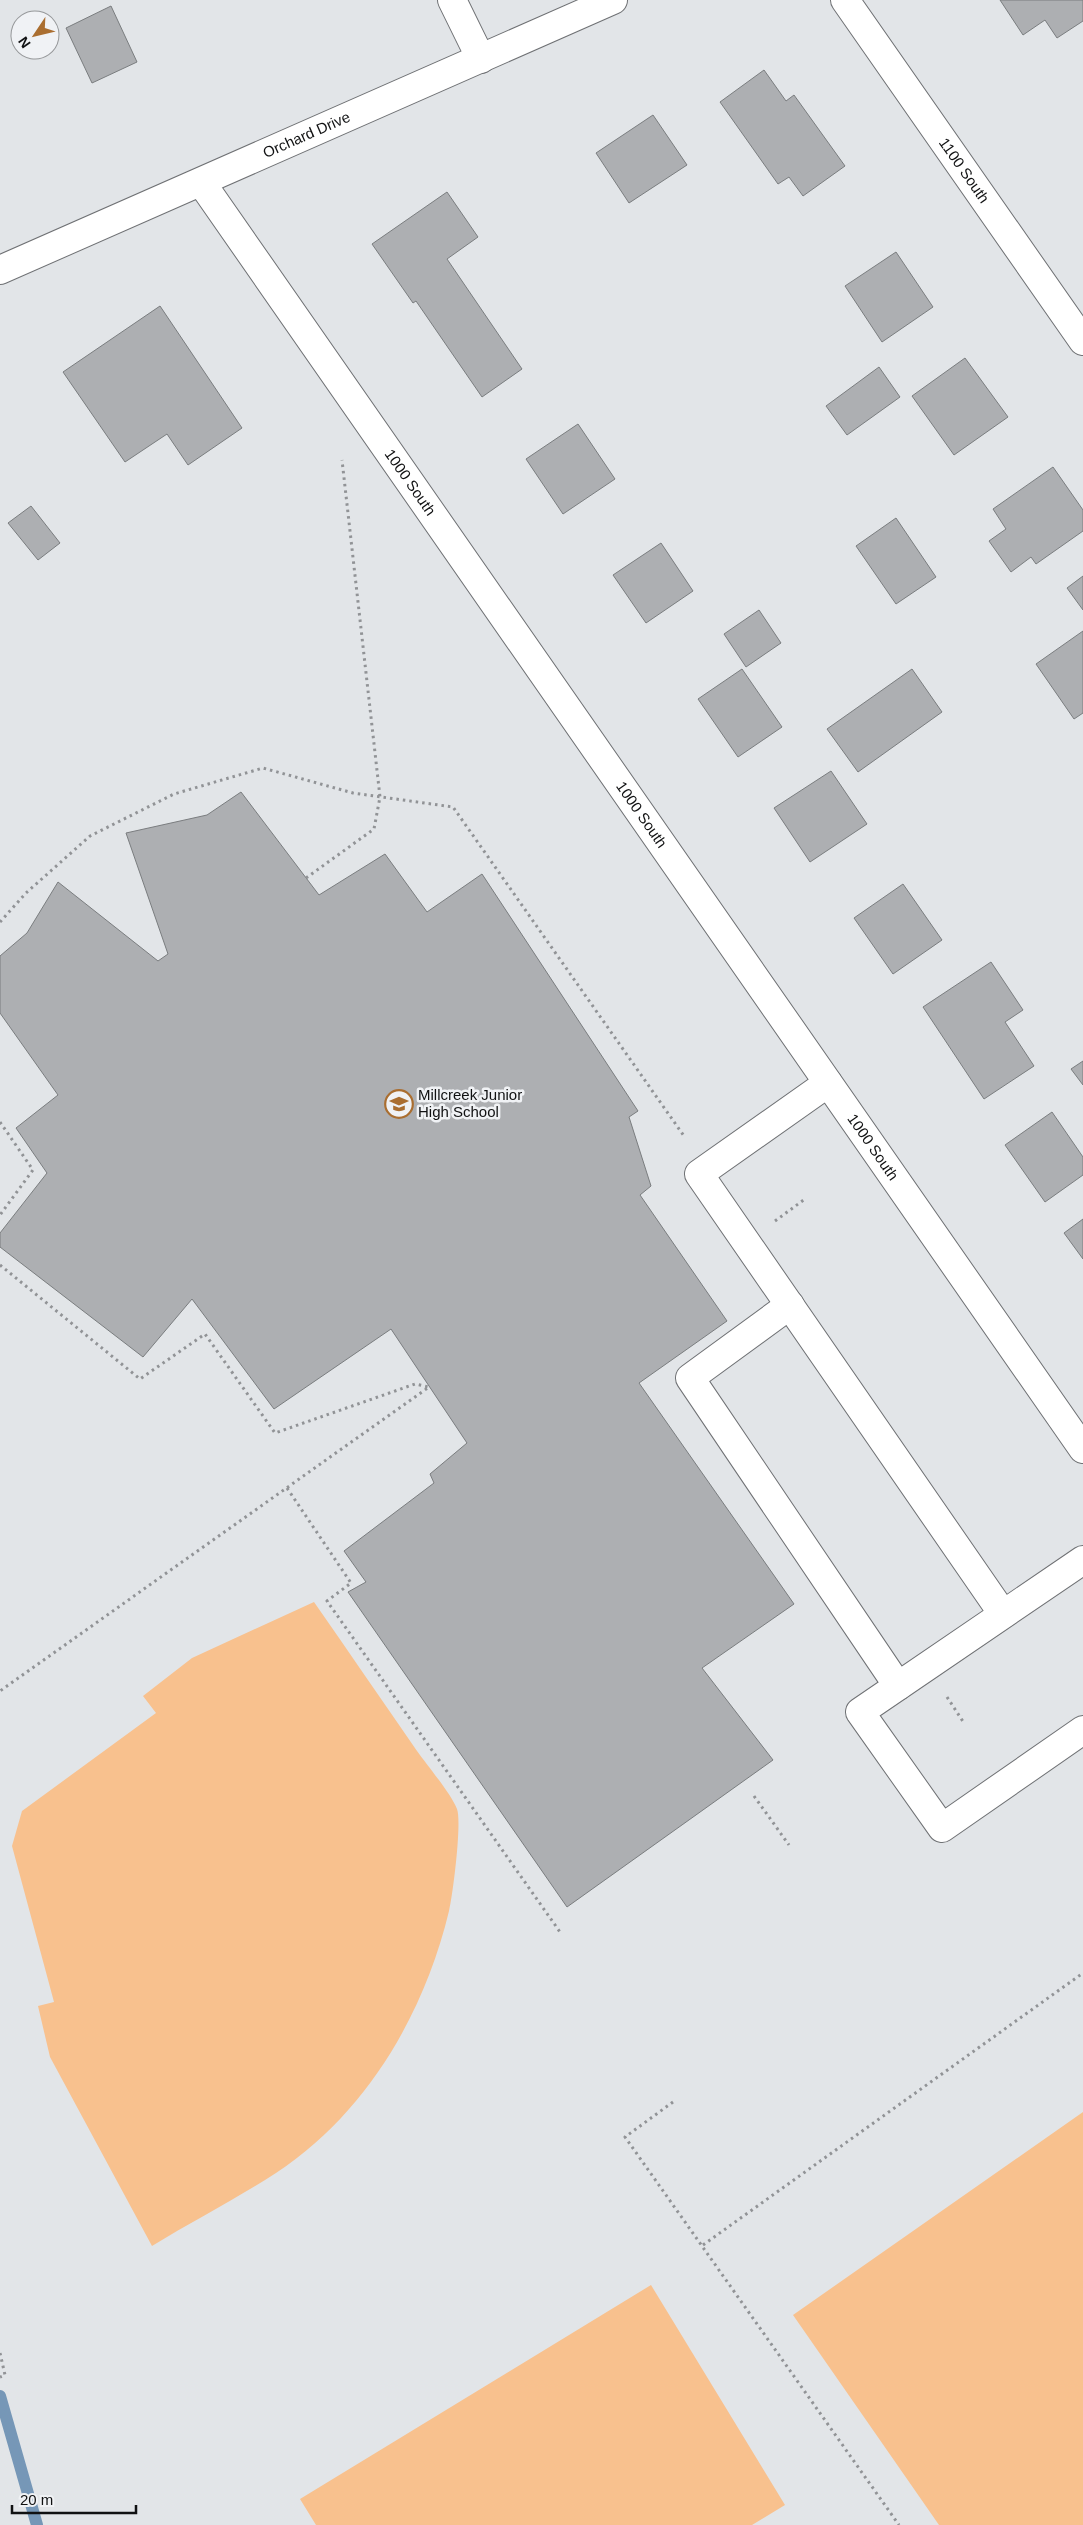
<svg xmlns="http://www.w3.org/2000/svg" width="1083" height="2525" font-family="Arial,sans-serif">
  <rect width="100%" height="100%" fill="#e2e5e8"/>
  <path fill="#f8c18e" d="M314,1602C349,1652 383,1702 417,1751C427,1765 452,1795 457,1809C462,1822 453,1894 449,1911C424,2014 367,2113 276,2173C236,2199 193,2221 152,2246L50,2057L38,2006L54,2002L12,1846L22,1811L156,1713L143,1696L192,1658Z
    M1083,2112V2525H939L793,2315Z
    M651,2285L785,2505L752,2525H316L300,2499Z"/>
  <g fill="none" stroke-linecap="round" stroke-linejoin="round">
    <path stroke="#7697b7" stroke-width="12" d="M0,2396L37,2525"/>
  </g>
  <path fill="#adafb2" stroke="#7a7d7f" d="M1000,0H1083V21L1057,38L1045,20L1023,35Z
    M111,6L137,62L92,83L66,28Z
    M764,70L786,101L794,95L845,166L803,196L789,177L778,184L720,102Z
    M653,115L687,165L629,203L596,153Z
    M447,192L478,237L447,259L522,369L482,397L416,301L413,303L372,244Z
    M896,252L933,307L882,342L845,286Z
    M160,306L242,428L188,465L167,434L125,462L63,372Z
    M965,358L1008,417L954,455L912,396Z
    M879,367L900,397L847,435L826,406Z
    M578,424L615,479L563,514L526,459Z
    M1053,467L1083,510V531L1036,564L1031,557L1011,572L989,541L1006,529L993,509Z
    M31,506L60,543L38,560L8,523Z
    M896,518L936,577L896,604L856,546Z
    M661,543L693,591L646,623L613,575Z
    M1083,576V610L1067,588Z
    M759,610L781,643L746,667L724,634Z
    M1083,631V713L1074,719L1036,664Z
    M742,669L782,727L738,757L698,699Z
    M912,669L942,712L858,772L827,729Z
    M831,771L867,824L810,862L774,808Z
    M241,792L319,895L385,854L427,912L482,874L638,1111L629,1117L651,1186L640,1195L727,1321L639,1383L794,1604L702,1668L773,1760L567,1907L348,1592L366,1582L344,1551L434,1483L430,1474L467,1443L391,1329L274,1409L192,1299L143,1357L0,1247V1233L47,1173L16,1128L58,1095L0,1013V956L27,933L58,882L158,961L168,954L126,833L207,815Z
    M903,884L942,940L893,974L854,918Z
    M991,962L1023,1010L1005,1022L1034,1066L984,1099L923,1007Z
    M1083,1061V1085L1071,1069Z
    M1052,1112L1083,1157V1175L1045,1202L1005,1145Z
    M1083,1219V1259L1064,1233Z"/>
  <g fill="none" stroke-linecap="round" stroke-linejoin="round">
    <defs>
      <g id="minor">
        <path d="M452,0L481,59"/>
        <path id="s1" d="M845,0L1083,341"/>
        <path id="s2" d="M201,182L1083,1449"/>
        <path d="M828,1083L699,1174L1003,1614"/>
        <path d="M790,1305L690,1378L898,1686"/>
        <path d="M1083,1560L860,1712L942,1828L1083,1730"/>
      </g>
      <g id="major">
        <path id="s3" d="M0,270L613,0"/>
      </g>
    </defs>
    <use href="#minor" stroke="#6f7174" stroke-width="30"/>
    <use href="#major" stroke="#6f7174" stroke-width="30"/>
    <path stroke="#919396" stroke-width="3" stroke-dasharray="2.5 4" stroke-linecap="butt" d="M306,878L374,829L380,797L342,460
      M0,922L26,893L90,836L174,794L263,768L353,793L453,807L684,1136
      M0,1122L33,1170L0,1215
      M775,1221L805,1199
      M0,1265L140,1379L205,1334L275,1433L415,1384L429,1387L0,1691
      M287,1488L351,1583L327,1601L560,1932
      M947,1697L964,1723
      M754,1796L789,1845
      M673,2102L625,2137L899,2525
      M703,2245L1083,1973
      M0,2353L5,2375L0,2377"/>
    <use href="#minor" stroke="#fff" stroke-width="28"/>
    <use href="#major" stroke="#fff" stroke-width="28"/>
  </g>
  <defs>
    <symbol id="school-ring" viewBox="-11 -11 22 22"><circle r="9.5" fill="#f0f2f5" stroke="#aa6e30" stroke-width="1.5"/><path d="M0-5L7-2L0 1L-7-2ZM-4 1L0 2.5L4 1V4Q0 6-4 4Z" fill="#aa6e30"/></symbol>
  </defs>
  <g fill-rule="evenodd">
    <use href="#school-ring" x="383" y="1088" width="32" height="32"/>
  </g>
  <g text-anchor="middle" stroke-width="5" stroke-linejoin="round" paint-order="stroke">
    <g font-size="15" fill="#101112" stroke="#f0f2f5">
      <text dy="5" stroke="none"><textPath href="#s3" startOffset="335">Orchard Drive</textPath></text>
      <text dy="5" stroke="none"><textPath href="#s1" startOffset="208">1100 South</textPath></text>
      <text dy="5" stroke="none"><textPath href="#s2" startOffset="366">1000 South</textPath></text>
      <text dy="5" stroke="none"><textPath href="#s2" startOffset="771">1000 South</textPath></text>
      <text dy="5" stroke="none"><textPath href="#s2" startOffset="1176">1000 South</textPath></text>
    </g>
    <g font-size="15" fill="#101112" stroke="#f0f2f5" text-anchor="start">
      <text x="418" y="1100">Millcreek Junior<tspan x="418" dy="17">High School</tspan></text>
    </g>
  </g>
  <g transform="translate(35 35) rotate(235)"><circle r="24" fill="#f0f2f5" stroke="#96989a"/>
  <path d="M0-4L9 19L0 12L-9 19Z" fill="#aa6e30"/>
  <text y="-8" font-size="14" font-weight="bold" text-anchor="middle" fill="#101112">N</text>
  </g>
  <path d="M12 2505v8h124v-8" fill="none" stroke="#101112" stroke-width="2.5"/>
  <text x="20" y="2505" font-size="15" fill="#101112" stroke="#f0f2f5" stroke-width="4" paint-order="stroke">20 m</text>
</svg>
